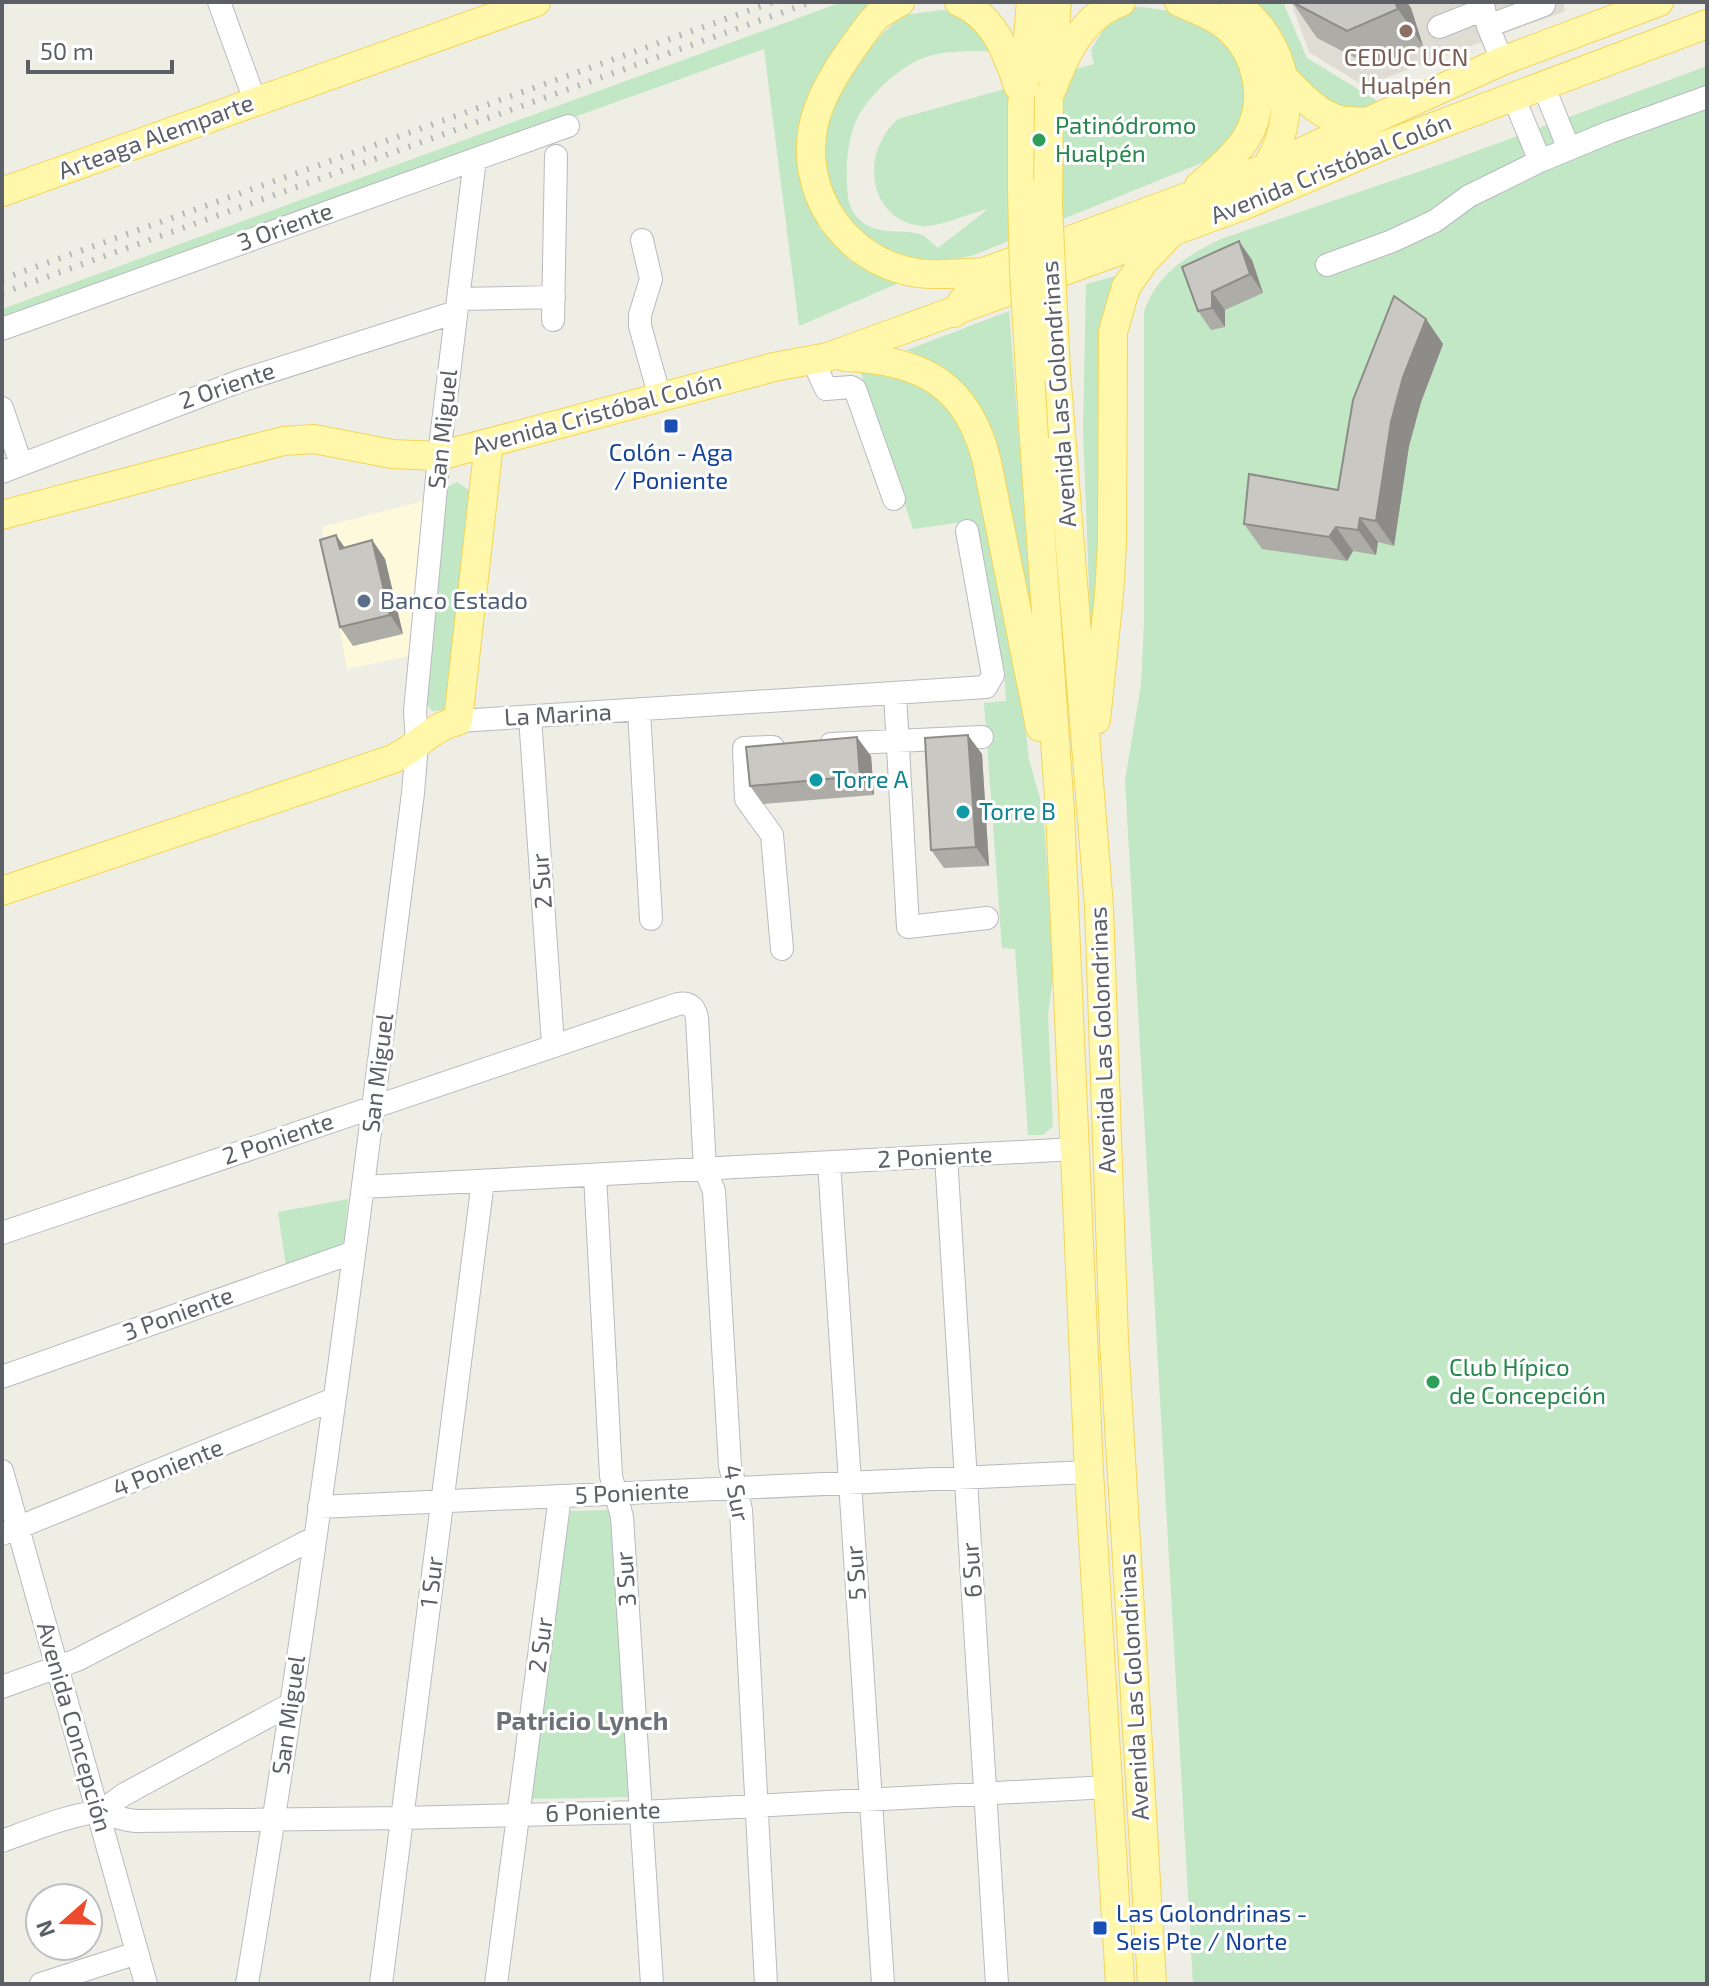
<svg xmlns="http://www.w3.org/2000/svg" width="1709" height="1986" font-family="'Exo 2',sans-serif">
  <rect width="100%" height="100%" fill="#efeee5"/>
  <path fill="#fef9db" d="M423,501L429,514L413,655L347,669L322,527Z"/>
  <path fill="#dfddd3" d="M1291,2H1563L1565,11L1364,86L1309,52Z"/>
  <path fill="#c1e7c4" d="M842,2H883L807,112L808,197L820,229L849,260L872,273L901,282L799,326L764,49L2,322V309Z
    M1243,2H1283L1307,58L1389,108H1340L1310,91L1297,73L1277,31Z
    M1131,7C1179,7 1236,29 1244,81C1247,98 1246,112 1238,129C1233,140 1218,150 1209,160L974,255L942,262L894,258L839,217L821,164L827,113L869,46L903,15L943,10L968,16L994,51C970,52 943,49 921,59C897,69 867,97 856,121C848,140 846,162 847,181C847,194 848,206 856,216C874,237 896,228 919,234C926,236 932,243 938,248L988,209C969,213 938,228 921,226C867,219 860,152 898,119L1094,64L1091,50L1113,14Z
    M1707,66V1984H1193L1125,780L1141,685L1144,621V312C1157,274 1186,256 1221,239L1444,163Z
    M1120,275L1105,306L1101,355L1100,557L1091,638L1083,429L1086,284Z
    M1009,311L1035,642L978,404C956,370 942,366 907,350Z
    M861,373L896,374L944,397L969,442L1023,708L1029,760L1043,809L1054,970L1048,1014L1053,1126L1043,1135H1028L1015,949L1002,948L984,703L1006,701L1004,667L998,653L971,521L913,529Z
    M457,482L472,492L445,710L432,711L427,704L425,694L447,487Z
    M348,1199L344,1244L333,1253L286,1267L278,1212Z
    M610,1510L632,1797L529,1799L570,1511Z"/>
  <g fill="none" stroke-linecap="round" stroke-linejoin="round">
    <defs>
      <path id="minor" d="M219,2L255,101
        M1482,2L1488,26L1502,61
        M1488,26L1544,5L1543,2
        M1439,27L1484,9
        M1543,85L1569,149
        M1513,96L1540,161
        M642,240L651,279L640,315V326L660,398
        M1327,265L1392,241L1435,221L1469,196L1540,161L1610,132L1707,97
        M458,299L554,297
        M553,320L556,156
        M2,329L568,126
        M813,361L826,389L851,387L855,389L894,499
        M2,408L21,464
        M2,472L240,381L456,312
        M895,694L908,927L987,918
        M639,711L651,919
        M530,717L553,1045
        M458,721L986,687L993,675L967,531
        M831,744L982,737
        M773,747L744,748L746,799L772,835L782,949
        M946,1156L997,1984
        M829,1163L883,1984
        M595,1175L611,1476L622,1517L652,1984
        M363,1187L1075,1149
        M2,1233L678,1004C689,1002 695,1007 697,1018L705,1169L714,1191L730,1466L741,1510L766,1984
        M2,1377L354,1252
        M2,1471L146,1984
        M319,1507L1089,1472
        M2,1534L334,1399
        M2,1687L77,1660L314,1538
        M99,1813L123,1795L291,1704
        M2,1841C22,1834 80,1810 99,1813C112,1815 122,1820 136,1821L402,1818L642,1812L1108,1787
        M41,1984L137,1953
        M247,1984C313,1589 363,1191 413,793L417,745L415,711L439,456L475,159
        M381,1984L483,1181
        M496,1984L560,1496"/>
      <path id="major" d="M900,2L878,15L870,24C849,52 824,86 815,119C796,190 845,262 917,273C939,276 962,273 984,272
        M959,2C994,17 1007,52 1018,86
        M1179,2C1192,8 1207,13 1219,21C1256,45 1270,98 1247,137C1235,156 1216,172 1199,186
        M1233,2C1289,40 1303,119 1262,173
        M1051,76L1057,2
        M1284,78C1299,93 1318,115 1340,120C1348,122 1357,121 1365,122
        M1049,97C1063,59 1080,17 1121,2
        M1022,189V106L1031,2
        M2,192L536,2
        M954,313L984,272L1266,168L1502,61L1659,2
        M845,357C922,360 968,384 987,462L1040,727
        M1056,372L1099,907L1114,1340L1152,1984
        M1034,439L1060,812L1089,1472L1120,1984
        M2,515L283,441L314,439L392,454L439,456L774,367L828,357L1245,205L1380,147L1707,24
        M1096,720L1109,595L1112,543L1113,332L1126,287L1145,260L1168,236
        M2,891L393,759C417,748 432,726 458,721L489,443"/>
    </defs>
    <use href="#minor" stroke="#b7babf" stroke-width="24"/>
    <use href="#major" stroke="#f4d559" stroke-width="30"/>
    <use href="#minor" stroke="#fff" stroke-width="22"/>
    <use href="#major" stroke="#fff8aa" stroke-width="28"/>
    <path stroke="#b5b6b7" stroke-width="6" stroke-dasharray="2 10" stroke-linecap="butt" d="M2,279L773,2
      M2,293L811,2"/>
    <defs>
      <path id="major-bridge" d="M1049,97L1048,205L1056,372
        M1022,189L1024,272L1034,439"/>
    </defs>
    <use href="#major-bridge" stroke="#f4d559" stroke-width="30" stroke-linecap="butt"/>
    <use href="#major-bridge" stroke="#fff8aa" stroke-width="28"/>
  </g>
  <path fill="#aeaca7" d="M1292,2L1411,8L1423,46L1373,67L1317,38Z
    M1252,260L1263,293L1225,310V327L1211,330L1198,311L1182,267Z
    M1426,319L1443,344L1421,402L1409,446L1394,546L1378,542L1376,555L1353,551L1347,561L1262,549L1244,524L1338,490Z
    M336,535L344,547L372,540L385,559L403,634L353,646L340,627Z
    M982,754L989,866L944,868L931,850Z
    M871,756L874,795L763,804L750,786Z"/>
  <path fill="#8d8c88" d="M1395,2H1407L1411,8L1423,46L1398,9Z
    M1239,241L1252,260L1263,293L1250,274Z
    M1212,292L1225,310V327L1212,308Z
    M1426,319L1443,344L1421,402L1409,446L1394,546L1376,521L1391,422L1403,377Z
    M1360,518L1378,542L1376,555L1358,530Z
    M1336,527L1353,551L1347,561L1329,537Z
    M336,535L349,554L340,549Z
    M372,540L385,559L403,634L390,615Z
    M968,735L982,754L989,866L976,847Z
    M857,737L871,756L874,795L860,776Z"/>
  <path fill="#cac8c2" stroke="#8d8c88" stroke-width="2" d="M1292,2H1395L1398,9L1347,31Z
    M1239,241L1250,274L1212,292V308L1198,311L1182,267Z
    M1394,296L1426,319L1403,377L1391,422L1376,521L1360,518L1358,530L1336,527L1329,537L1244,524L1249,474L1338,490L1353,400Z
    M336,535L340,549L372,540L390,615L340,627L320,540Z
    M968,735L976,847L931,850L925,738Z
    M857,737L860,776L750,786L746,747Z"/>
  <circle fill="#8d6e63" stroke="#fff" stroke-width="3" cx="1406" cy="31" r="8"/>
  <g fill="#2e9e5b" stroke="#fff" stroke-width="3">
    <circle cx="1039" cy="140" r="8"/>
    <circle cx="1433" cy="1382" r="8"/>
  </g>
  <g fill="#1a4fb4" stroke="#fff" stroke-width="3">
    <rect x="663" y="418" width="16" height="16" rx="4"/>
    <rect x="1092" y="1920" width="16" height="16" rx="4"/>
  </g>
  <circle fill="#5c6f8a" stroke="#fff" stroke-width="3" cx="364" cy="601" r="8"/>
  <g fill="#0f9aa8" stroke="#fff" stroke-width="3">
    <circle cx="816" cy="780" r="8"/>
    <circle cx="963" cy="812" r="8"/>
  </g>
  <g text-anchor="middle" stroke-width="6" stroke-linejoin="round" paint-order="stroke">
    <g font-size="24" fill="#785e54" stroke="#fff">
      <text x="1406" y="66">CEDUC UCN<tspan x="1406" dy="28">Hualpén</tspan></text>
    </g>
    <g font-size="24" fill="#27864d" stroke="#fff" text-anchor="start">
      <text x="1055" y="134">Patinódromo<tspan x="1055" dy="28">Hualpén</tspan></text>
      <text x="1449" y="1376">Club Hípico<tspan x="1449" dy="28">de Concepción</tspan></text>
    </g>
    <g font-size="24" fill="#5c6066" stroke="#fff">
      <text transform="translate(156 137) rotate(-20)" y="8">Arteaga Alemparte</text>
      <text transform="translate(1331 169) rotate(-22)" y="8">Avenida Cristóbal Colón</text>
      <text transform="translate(285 227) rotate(-20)" y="8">3 Oriente</text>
      <text transform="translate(227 386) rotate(-19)" y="8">2 Oriente</text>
      <text transform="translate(1059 394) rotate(-94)" y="8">Avenida Las Golondrinas</text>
      <text transform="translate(597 414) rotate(-15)" y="8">Avenida Cristóbal Colón</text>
      <text transform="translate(443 429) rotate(-84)" y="8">San Miguel</text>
      <text transform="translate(558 715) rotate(-3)" y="8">La Marina</text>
      <text transform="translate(542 881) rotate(-94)" y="8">2 Sur</text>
      <text transform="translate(1103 1040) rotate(-92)" y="8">Avenida Las Golondrinas</text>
      <text transform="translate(378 1073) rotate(-83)" y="8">San Miguel</text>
      <text transform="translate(278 1139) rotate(-19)" y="8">2 Poniente</text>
      <text transform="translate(935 1157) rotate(-3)" y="8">2 Poniente</text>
      <text transform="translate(178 1314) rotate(-20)" y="8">3 Poniente</text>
      <text transform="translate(168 1468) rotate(-22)" y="8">4 Poniente</text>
      <text transform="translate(632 1493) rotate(-3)" y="8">5 Poniente</text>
      <text transform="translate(736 1493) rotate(80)" y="8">4 Sur</text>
      <text transform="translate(972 1570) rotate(-94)" y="8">6 Sur</text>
      <text transform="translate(856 1573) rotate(-94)" y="8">5 Sur</text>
      <text transform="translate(626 1579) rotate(-94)" y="8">3 Sur</text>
      <text transform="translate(432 1582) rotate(-83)" y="8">1 Sur</text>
      <text transform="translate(541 1645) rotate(-82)" y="8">2 Sur</text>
      <text transform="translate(1134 1687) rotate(-93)" y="8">Avenida Las Golondrinas</text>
      <text transform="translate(289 1715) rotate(-82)" y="8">San Miguel</text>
      <text transform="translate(74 1727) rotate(74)" y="8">Avenida Concepción</text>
      <text transform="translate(603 1812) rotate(-2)" y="8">6 Poniente</text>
    </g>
    <g font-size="24" fill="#164399" stroke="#fff">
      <text x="671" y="461">Colón - Aga<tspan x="671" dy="28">/ Poniente</tspan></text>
      <text x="1116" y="1922" text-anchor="start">Las Golondrinas -<tspan x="1116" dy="28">Seis Pte / Norte</tspan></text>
    </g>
    <g font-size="24" fill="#4e5e75" stroke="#fff" text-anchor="start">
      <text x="380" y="609">Banco Estado</text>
    </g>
    <g font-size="24" fill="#0d838f" stroke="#fff" text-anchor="start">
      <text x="832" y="788">Torre A</text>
      <text x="979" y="820">Torre B</text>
    </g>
    <g font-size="26" font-weight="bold" fill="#6d7278" stroke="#fff">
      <text x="582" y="1730">Patricio Lynch</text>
    </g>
  </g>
  <rect width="1709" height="1986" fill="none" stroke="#5c6066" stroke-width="8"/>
  <g transform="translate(64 1922) rotate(250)"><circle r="38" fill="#ffffff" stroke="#bebfc2" stroke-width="2"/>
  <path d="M0-6L14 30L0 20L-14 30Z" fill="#ed4b2d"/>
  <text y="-12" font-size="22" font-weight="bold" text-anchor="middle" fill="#5c6066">N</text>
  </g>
  <path d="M28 60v12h144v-12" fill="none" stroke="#5c6066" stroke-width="4"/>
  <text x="40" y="60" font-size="24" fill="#5c6066" stroke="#ffffff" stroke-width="6" paint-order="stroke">50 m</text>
</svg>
